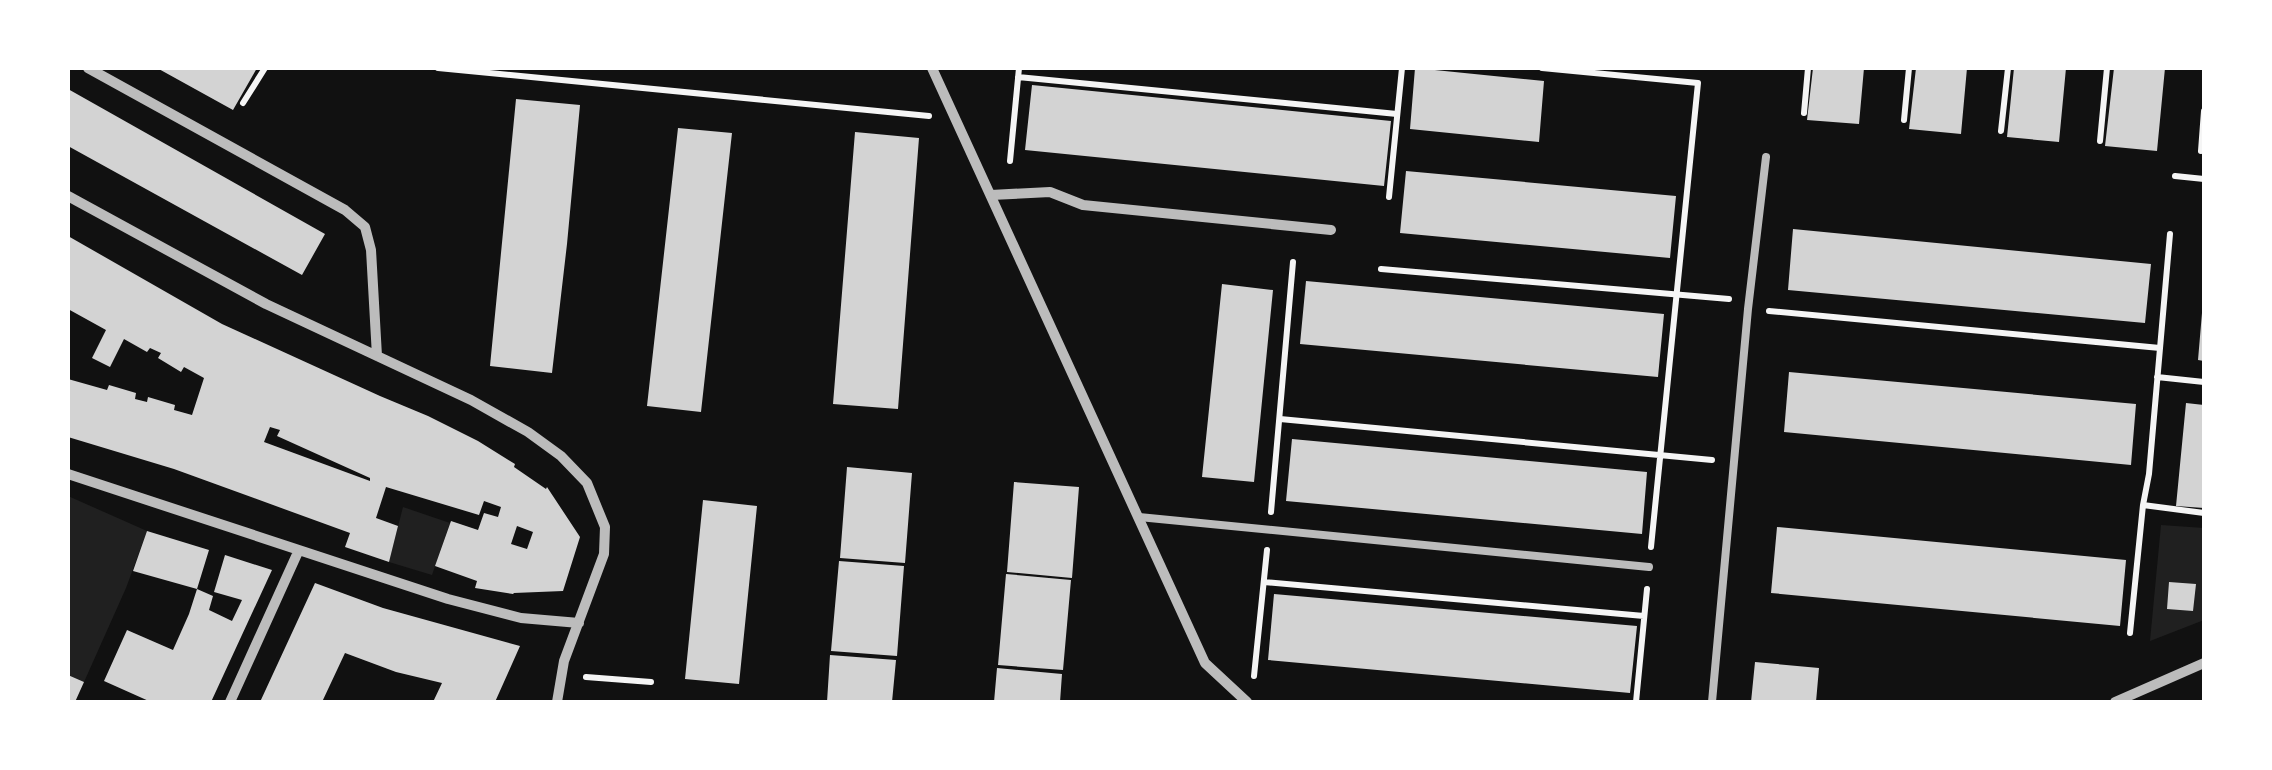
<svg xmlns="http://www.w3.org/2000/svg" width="2272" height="770" font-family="'Alegreya Sans',sans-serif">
  <rect width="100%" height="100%" fill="#111"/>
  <path fill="#202020" d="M68,496L147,531L126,588L84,682L68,675Z
    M403,507L450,523L432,575L389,562Z
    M2161,525L2204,528V620L2150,641Z"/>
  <path fill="#d3d3d3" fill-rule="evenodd" d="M157,68H257L233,110Z
    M1415,68L1544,81L1539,142L1410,129Z
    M1813,68H1864L1859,124L1807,120Z
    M1916,68H1967L1961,134L1909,129Z
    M2014,68H2066L2059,142L2007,137Z
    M2114,68H2165L2157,151L2105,146Z
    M1032,85L1391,121L1384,186L1025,150Z
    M68,89L325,234L302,275L68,146Z
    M516,99L580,105L567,244L552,373L490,366Z
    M678,128L732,133L701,412L647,406Z
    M855,132L919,138L898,409L833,404Z
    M1406,171L1676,196L1670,258L1400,233Z
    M1793,229L2151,264L2145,323L1788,290Z
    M68,236L222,324L380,396L428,416L478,441L515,464L514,467L546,489L547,487L580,537L563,591L514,593L513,594L475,588L477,581L435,566L451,521L478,530L484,513L498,517L501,507L484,501L479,515L386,487L376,518L398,526L389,562L345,547L350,533L174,469L68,437V379L107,390L109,385L136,393L135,399L147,402L148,397L175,405L174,410L192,415L204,378L184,367L181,372L158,358L161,353L150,348L147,352L124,339L110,367L92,358L106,330L68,309ZM270,427L280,430L277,436L370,478V481L264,442ZM517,526L533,532L527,549L511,544Z
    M1306,281L1664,314L1658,377L1300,344Z
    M1222,284L1273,290L1254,482L1202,477Z
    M2202,313H2204V361L2198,360Z
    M1789,372L2136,404L2131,465L1784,432Z
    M2186,403L2204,405V508L2176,506Z
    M1292,439L1647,472L1642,534L1286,501Z
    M847,467L912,473L905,563L840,558Z
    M1014,482L1079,487L1072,578L1007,572Z
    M703,500L757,506L739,684L685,679Z
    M1777,527L2126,560L2120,626L1771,593Z
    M147,531L209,550L197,589L133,571Z
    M225,555L272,570L211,702H151L104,681L127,630L173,650L189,614L197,589L213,596L209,610L232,621L242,600L214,592Z
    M839,561L904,566L897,656L831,651Z
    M1006,574L1071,580L1063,670L998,665Z
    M2169,582L2196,584L2193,611L2167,609Z
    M315,583L383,608L520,646L495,702H433L442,683L396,672L345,653L322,702H260Z
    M1274,594L1637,626L1630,693L1268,660Z
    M830,655L896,660L892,702H827Z
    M1755,662L1819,668L1816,702H1751Z
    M997,668L1062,674L1060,702H994Z
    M68,675L84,682L75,702H68Z"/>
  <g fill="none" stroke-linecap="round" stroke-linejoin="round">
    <path stroke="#f5f5f5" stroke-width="6" d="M438,68L929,116
      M1542,68L1698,83L1651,547
      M1018,77L1397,114
      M243,103L265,68
      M1804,113L1808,68
      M1904,120L1909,68
      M2001,131L2008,68
      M2100,141L2107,68
      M2201,151L2204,111
      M1010,161L1019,68
      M2175,176L2204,179
      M1389,197L1402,68
      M1381,269L1729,299
      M1769,311L2160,348
      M2157,377L2204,382
      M1280,419L1712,460
      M2143,505L2204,513
      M1271,512L1293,262
      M1264,582L1644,616
      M2130,633L2143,505L2149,474L2170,234
      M1254,676L1267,550
      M586,677L651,682
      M1636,702L1647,589"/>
    <path stroke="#bcbcbc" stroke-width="8" d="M1139,517L1649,567
      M1712,702L1748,309L1766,157"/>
    <path stroke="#bcbcbc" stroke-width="10" d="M88,68L345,210L365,227L371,250L377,356
      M932,68L1205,663L1247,702
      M991,195L1050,192L1083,205L1331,230
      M68,196L266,304L471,400L528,432L561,456L587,483L605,527L604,554L564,661L557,702
      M68,474L448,599L521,618L579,623
      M230,702L298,552
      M2115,702L2204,663"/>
  </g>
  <rect width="2272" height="770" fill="none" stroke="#ffffff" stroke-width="140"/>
</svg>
